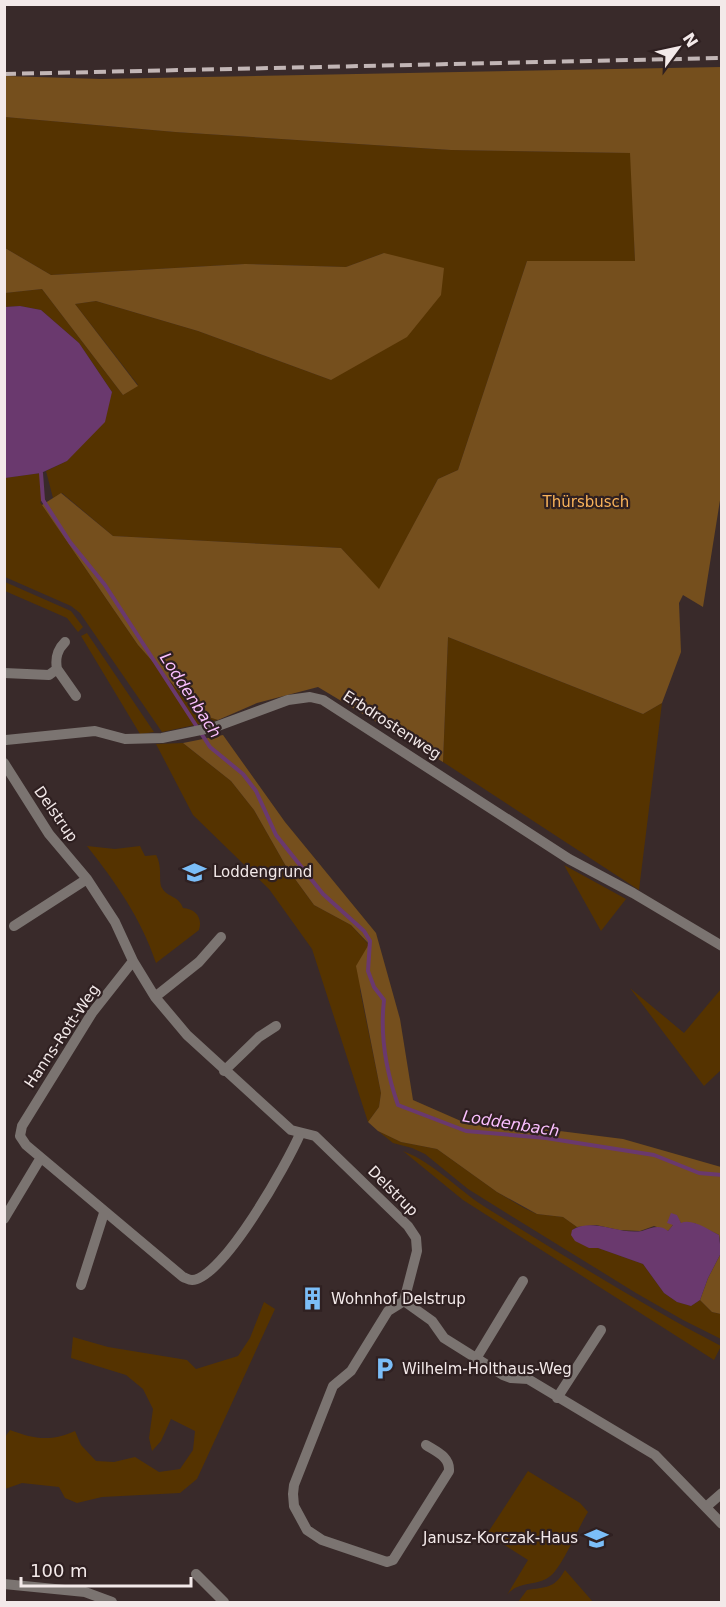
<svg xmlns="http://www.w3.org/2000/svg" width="726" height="1607" font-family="'DejaVu Sans',sans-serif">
  <rect width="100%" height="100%" fill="#392a2a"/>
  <path fill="#530" d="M5,117L175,132L451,150L631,153L635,261H527L458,470L438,479L379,590L341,548L113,536L62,493L53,498L46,471L67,461L112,392L79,343L41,310L20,306L5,307V293L42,289L123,395L138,385L75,304L96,301L198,331L331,380L384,253L346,267L245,264L51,275L5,248Z
    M41,473L43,500L40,502L138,645L199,714L218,720L162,732L80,613L71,606L5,577L4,478Z
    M5,582L71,611L83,627L78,632L67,618L5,591Z
    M87,633L154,732L140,734L81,636Z
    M448,637L643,714L662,703L639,890L443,762Z
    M183,743L231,781L254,810L287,868L314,905L351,925L369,945L360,990L381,1093L379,1107L368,1122L312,949L269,889L193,815L156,744Z
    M87,846L115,849L140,846L145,856L156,855C163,867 158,882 162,888C168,898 178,895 183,908C195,909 203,917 199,930L156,963C141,918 116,883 87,846Z
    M564,865L626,899L601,931Z
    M630,988L684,1033L721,989V1070L704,1086Z
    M378,1131L401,1142L437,1149L497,1192L524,1208L537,1214L563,1217L577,1227L572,1230L589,1248H598L643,1264L664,1293L677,1302L691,1306L700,1300L712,1312L721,1314V1339L683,1320L636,1293L492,1204L468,1189L425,1154L412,1148L393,1143Z
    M403,1151C434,1163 457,1189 485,1207C563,1255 640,1304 721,1346L714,1360L463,1200Z
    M264,1302L275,1309L197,1479L180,1493L102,1497L77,1503L65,1498L59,1487L22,1483L5,1489V1437L10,1430C34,1439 50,1442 75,1431L81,1445L96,1461L114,1462L135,1457L159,1472L180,1469L193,1450L195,1431L171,1419L161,1441L152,1451L149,1438L153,1409L143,1389L126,1375L71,1358L73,1337L108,1347L187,1360L196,1369L238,1356L250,1338Z
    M528,1471L580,1503L588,1512C579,1526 561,1570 549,1577C535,1587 519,1580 507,1595L528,1560L487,1534Z
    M565,1570L593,1602H518L527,1590C546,1587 554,1589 565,1570Z"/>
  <path fill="#754f1d" d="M721,67V494L703,607L683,595L679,603L681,652L662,703L643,714L448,637L443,762L318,687L257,703L218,720L199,714L138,645L42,505L61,493L113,536L341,548L379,589L438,479L458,470L527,261H635L630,153L451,150L175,132L5,117V76L101,79Z
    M5,248L51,275L245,264L346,267L384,253L444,268L441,295L407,337L331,380L198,331L96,301L75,304L138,386L123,395L42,289L5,293Z
    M223,735L285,822L376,933L400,1019L413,1100L470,1125L528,1127L623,1139L721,1167V1247L719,1235L694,1223H681L678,1219L668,1231L654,1226L640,1231L619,1230L596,1225L577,1227L563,1217L537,1214L497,1192L437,1149L401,1142L378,1131L368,1122L379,1107L381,1093L356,966L369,944L351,925L314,905L287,868L254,810L231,781L183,743Z
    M721,1253V1314L712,1312L700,1300L708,1278Z"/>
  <path fill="#6a396e" d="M20,306L41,310L79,343L112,392L105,422L67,461L41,473L5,478V307Z
    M671,1213L677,1215L681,1223C692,1218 709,1230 719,1235L721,1253L708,1278L700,1300L691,1306L677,1302L664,1293L643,1264L598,1248H589L575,1241L571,1235L572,1230C593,1217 619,1235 642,1231C652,1228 659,1224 668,1231L673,1225L667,1223Z"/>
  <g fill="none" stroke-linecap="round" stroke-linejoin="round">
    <path stroke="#6a396e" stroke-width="4" d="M41,473L43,500L70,542L105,585L210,747L243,774L256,791L276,835L323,894L364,931L370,941L368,971L374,987L384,1000C380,1035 386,1071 398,1105L466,1131L546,1138L654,1155L699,1173L722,1175"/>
    <path stroke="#7b7471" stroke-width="10" d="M57,669L76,696
      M4,673L49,675L57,669C55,658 57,650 65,642
      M6,740L95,731L125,739L162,738L215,727L288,700L310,697L323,700L569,859L633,893L722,946
      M4,763L49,834L87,879L115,922L133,961L155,997L187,1035L291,1130L315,1136L408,1226L416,1238L417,1251L404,1301L432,1321L444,1338L503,1375L511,1378L528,1379L655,1455L722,1524
      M14,926L87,879
      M133,961L92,1013L22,1126L20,1136L26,1145L183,1277C186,1278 189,1280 192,1280C223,1279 288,1162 300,1134
      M155,997L199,962L221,937
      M224,1071L259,1037L276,1026
      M4,1219L40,1159
      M81,1285L104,1213
      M404,1301L388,1311L351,1371L333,1386L294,1485L293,1494L294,1506L307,1530L322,1540L387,1562L393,1560L449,1471C450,1457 437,1452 426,1445
      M477,1357L523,1281
      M557,1398L601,1330
      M706,1507L722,1493
      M196,1574L224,1602
      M4,1584L85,1592L112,1602"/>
    <path stroke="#c2b6b6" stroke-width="4" stroke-dasharray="12 6" stroke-linecap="butt" d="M4,74L722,58"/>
  </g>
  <defs>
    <symbol id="school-bare" viewBox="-9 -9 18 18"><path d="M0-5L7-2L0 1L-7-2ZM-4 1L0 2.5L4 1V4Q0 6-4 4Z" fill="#7bbef8" stroke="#2f2021" stroke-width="2.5" paint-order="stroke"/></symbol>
    <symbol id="building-bare" viewBox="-9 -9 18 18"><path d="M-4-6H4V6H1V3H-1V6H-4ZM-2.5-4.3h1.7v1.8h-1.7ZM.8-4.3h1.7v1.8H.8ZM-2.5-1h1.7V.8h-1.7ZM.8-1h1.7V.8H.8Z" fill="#7bbef8" stroke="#2f2021" stroke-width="2.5" paint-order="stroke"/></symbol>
    <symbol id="parking-bare" viewBox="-9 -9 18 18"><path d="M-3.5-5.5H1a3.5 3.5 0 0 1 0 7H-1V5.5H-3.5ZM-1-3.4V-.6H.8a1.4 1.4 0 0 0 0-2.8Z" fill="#7bbef8" stroke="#2f2021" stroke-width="2.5" paint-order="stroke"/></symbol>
  </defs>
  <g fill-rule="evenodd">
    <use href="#school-bare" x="178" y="856" width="33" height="33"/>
    <use href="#building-bare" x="296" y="1282" width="33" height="33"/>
    <use href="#parking-bare" x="368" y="1352" width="33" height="33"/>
    <use href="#school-bare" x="580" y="1522" width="33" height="33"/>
  </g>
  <g text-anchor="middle" stroke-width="4.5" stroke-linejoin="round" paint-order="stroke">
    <g font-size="15" fill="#fab35a" stroke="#2f2021">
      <text x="586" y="507">Thürsbusch</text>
    </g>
    <g font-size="15" fill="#f3e9e9" stroke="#2f2021">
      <text transform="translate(392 725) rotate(33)" y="5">Erbdrostenweg</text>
      <text transform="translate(56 814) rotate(55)" y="5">Delstrup</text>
      <text transform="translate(62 1036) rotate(-56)" y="5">Hanns-Rott-Weg</text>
      <text transform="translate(393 1191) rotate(45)" y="5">Delstrup</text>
    </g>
    <g font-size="15" fill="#f3e9e9" stroke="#2f2021" text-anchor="start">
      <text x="213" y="877">Loddengrund</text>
      <text x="331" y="1304">Wohnhof Delstrup</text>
      <text x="402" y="1374">Wilhelm-Holthaus-Weg</text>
      <text x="578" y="1543" text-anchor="end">Janusz-Korczak-Haus</text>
    </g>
    <g font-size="16" font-style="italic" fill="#fbbfff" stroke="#2f2021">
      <text transform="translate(191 695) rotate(57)" y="6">Loddenbach</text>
      <text transform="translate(511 1123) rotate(9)" y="6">Loddenbach</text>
    </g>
  </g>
  <rect width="726" height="1607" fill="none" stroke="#f3e9e9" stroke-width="12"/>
  <g transform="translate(678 48) rotate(57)" stroke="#2f2021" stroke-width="4.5" paint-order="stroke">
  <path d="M0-4.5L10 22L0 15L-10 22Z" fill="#f3e9e9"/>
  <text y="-9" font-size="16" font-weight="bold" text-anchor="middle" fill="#f3e9e9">N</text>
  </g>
  <path d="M21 1577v9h170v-9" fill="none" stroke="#f3e9e9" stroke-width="3"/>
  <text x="30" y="1577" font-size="18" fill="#f3e9e9" stroke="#2f2021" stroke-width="4.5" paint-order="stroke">100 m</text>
</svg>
